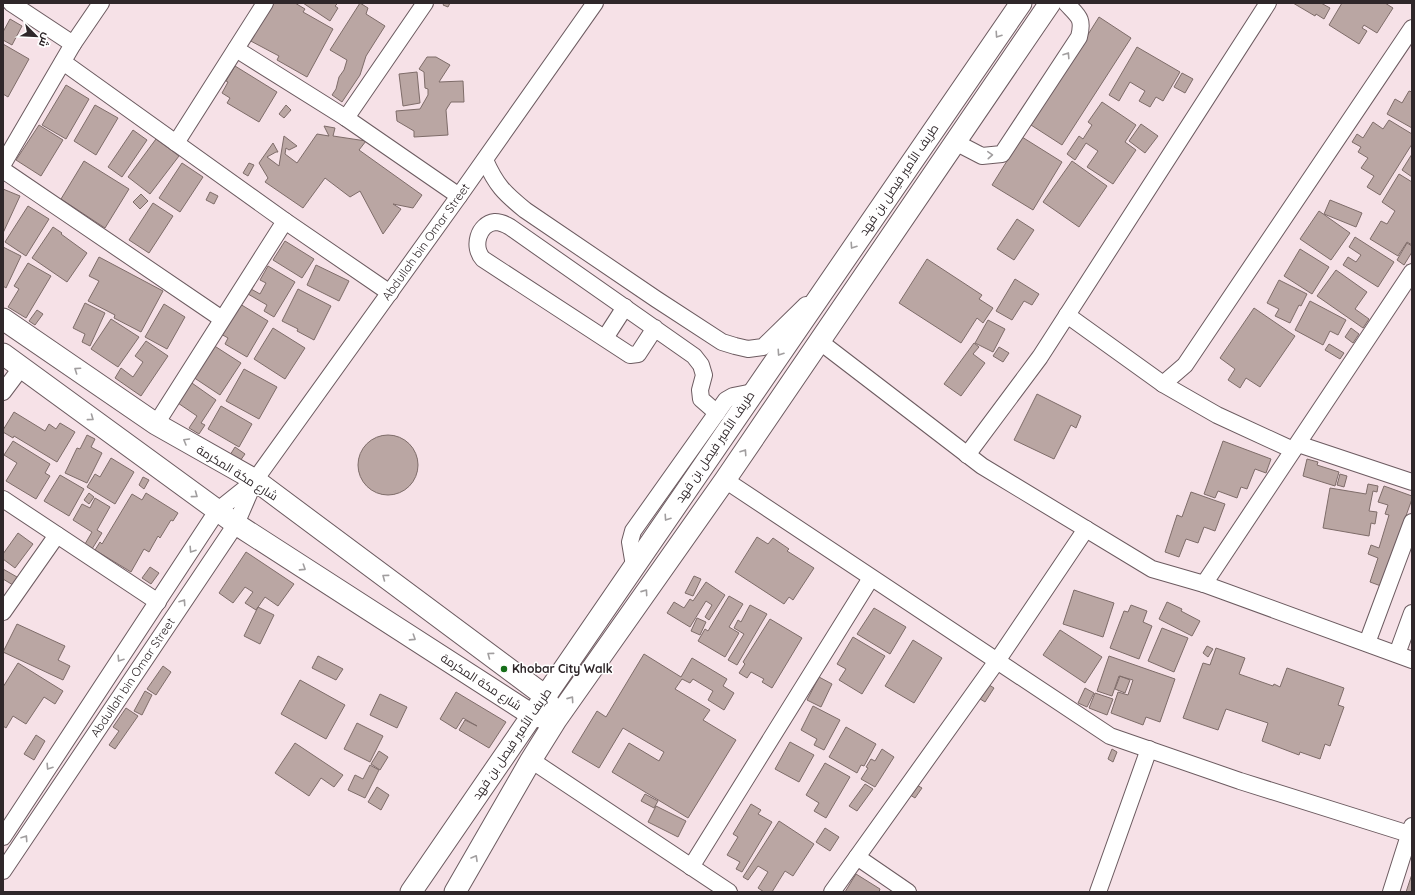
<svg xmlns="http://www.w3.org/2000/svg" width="1415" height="895" font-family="Quicksand,Cairo,sans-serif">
  <rect width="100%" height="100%" fill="#f6e1e7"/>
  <path fill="#baa6a3" stroke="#7e6c69" d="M267,3H295L305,9L303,12L333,29L307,77L277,60L279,56L247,39Z
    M303,3H338L335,6L338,8L330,21Z
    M360,3L368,8L366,14L385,26L366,56L360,75L342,102L332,95L336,89L339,77L344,70L347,60L330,50Z
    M444,3H450L448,7L443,5Z
    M1293,3H1321L1330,8L1324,19L1316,14L1315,16Z
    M1342,3H1385L1393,8L1377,33L1364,25L1362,28L1367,31L1359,44L1329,25Z
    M1099,17L1131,38L1062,145L1031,125Z
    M10,19L22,26L12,45L3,40V32Z
    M3,44L29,59L8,97L3,94Z
    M1137,47L1180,72L1163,101L1156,97L1150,107L1139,101L1145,91L1130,82L1119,101L1109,95Z
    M427,57H436L450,65L439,82L463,81L464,102H451L446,110L448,135L414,137V131L397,121L396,111L420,109L428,95V89L425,88L424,72L419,69Z
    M235,66L277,92L259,122L227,103L230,98L222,93L228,82L226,81Z
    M417,72L420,103L403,106L399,74Z
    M1182,73L1193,79L1185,93L1174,87Z
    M66,85L89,99L66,139L42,125Z
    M1409,91L1412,92V128L1387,114L1395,99L1402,103Z
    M1102,102L1136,125L1125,142L1136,150L1113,184L1087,167L1098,151L1086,143L1075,160L1067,154L1079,136L1083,139L1092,125L1088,122Z
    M95,105L118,118L96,155L74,141Z
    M286,105L291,110L284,118L279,114Z
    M1389,120L1412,134V144L1380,195L1367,187L1374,176L1361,168L1368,158L1358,152L1361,147L1352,142L1357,134L1363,138L1373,122L1383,129Z
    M1141,124L1158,136L1145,153L1129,141Z
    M39,125L63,140L41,176L16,160Z
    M324,126L335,128L333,136L366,141L359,150L422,195L413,208L393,204L401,209L383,234L360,191L350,197L325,178L303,208L265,182L268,178L259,163L273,143L278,152H276L267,157L279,166L284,136L297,146L289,150L286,148L285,154L297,163L317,134L329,136Z
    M133,130L147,140L122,177L108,167Z
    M1022,137L1062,162L1033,210L992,185Z
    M156,139L179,156L150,194L128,177Z
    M1412,154V177L1402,170Z
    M84,161L129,189L105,228L61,199Z
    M1072,161L1107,186L1079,227L1043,202Z
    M182,163L203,177L180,212L159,198Z
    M249,163L254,165L248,176L243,173Z
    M1399,174L1412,182V245L1407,242L1398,256L1370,239L1381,221L1387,224L1395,211L1382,202Z
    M3,189L20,196L3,233Z
    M210,192L218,196L214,204L206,200Z
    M141,194L148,201L140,209L133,202Z
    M1330,200L1362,213L1356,227L1324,214Z
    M153,203L173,216L149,253L129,240Z
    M28,206L49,219L26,256L5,242Z
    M1319,211L1350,233L1331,260L1300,239Z
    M1017,219L1034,230L1014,260L997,249Z
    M53,227L62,233L61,234L87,253L67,282L32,258Z
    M1355,237L1394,262L1378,287L1343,265L1348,257L1356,262L1361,255L1349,247Z
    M285,241L314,259L302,278L273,260Z
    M1407,243L1412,246V252L1404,265L1397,260Z
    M3,247L21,256L6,288L3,286Z
    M1300,249L1329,267L1312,294L1284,276Z
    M99,257L163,291L141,332L114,318L115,315L88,301L99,281L89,276Z
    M927,259L982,295L979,299L993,308L983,323L977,318L961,343L899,303Z
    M28,263L51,276L26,318L8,307L19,289L14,286Z
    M316,265L349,281L339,301L307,285Z
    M268,266L295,282L274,317L264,311L267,305L248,294L251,289L260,294L266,283L260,280Z
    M1336,270L1367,292L1355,309L1369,319L1363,328L1317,296Z
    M1015,279L1039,294L1032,305L1024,301L1012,320L996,311Z
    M1279,280L1307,294L1301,306L1299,305L1290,323L1275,316L1279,309L1267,303Z
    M298,289L331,306L314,340L297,331L298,329L282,321Z
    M1310,301L1346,320L1338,335L1330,331L1323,345L1295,330Z
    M85,303L105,313L90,346L82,342L85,334L73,328Z
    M164,304L185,317L167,349L145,337Z
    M240,304L268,321L247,357L225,344L228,338L221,334Z
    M1254,308L1295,336L1260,387L1246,378L1240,388L1228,380L1235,369L1220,358Z
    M37,310L43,314L35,325L29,321Z
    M111,319L139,337L118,367L91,349Z
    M988,320L1005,329L993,352L975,343Z
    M273,328L305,348L285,379L254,359Z
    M1351,328L1359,334L1353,343L1345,337Z
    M146,341L168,356L141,396L115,378L121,368L133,377L143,362L135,356Z
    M974,343L979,347L973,354L985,363L961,396L944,384Z
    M1329,344L1344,353L1340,359L1325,350Z
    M213,345L241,363L220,395L193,377Z
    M999,347L1009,353L1003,362L993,356Z
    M244,369L277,387L259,419L226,401Z
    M189,381L216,400L201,423L205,425L199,434L189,428L197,416L175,401Z
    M1037,394L1081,416L1076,428L1071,425L1054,459L1014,440Z
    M221,406L252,424L239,447L208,429Z
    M14,412L45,431L49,424L56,429L60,423L75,432L57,462L14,436L13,438L3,432V430Z
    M87,435L95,439L91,447L102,453L87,483L65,473L77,448L80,449Z
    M358 465a30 30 0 1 1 60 0a30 30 0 1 1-60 0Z
    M13,441L50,464L45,473L50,476L36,499L6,481L17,463L4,455Z
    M1223,441L1271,459L1266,473L1255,469L1247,489L1241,487L1237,498L1218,491L1215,498L1204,494Z
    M235,447L245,454L240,461L230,455Z
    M111,458L134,472L115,504L87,487L95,474L100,477Z
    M1307,459L1318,462L1317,465L1339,472L1335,486L1303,476Z
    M1340,474L1347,476L1344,487L1337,485Z
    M60,475L84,489L69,516L44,501Z
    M143,477L149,480L144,489L139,485Z
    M1368,484L1378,486L1377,492L1373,491L1369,511L1377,512L1375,524L1371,523L1369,536L1323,528L1330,488L1366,494Z
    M1384,486L1412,496V499L1381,586L1370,582L1378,558L1368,554L1371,545L1379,548L1389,515L1385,514L1388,505L1378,502Z
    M1191,492L1225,504L1215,531L1204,527L1198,543L1186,539L1179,557L1165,552L1177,515L1182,517Z
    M89,493L94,497L89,504L84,500Z
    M146,493L178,513L173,521L171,520L160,538L158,536L149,552L144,549L131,572L95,550L100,542L102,544L132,494L142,500Z
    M95,498L110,507L97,530L102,533L92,549L85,544L92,532L73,520L82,504L90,508Z
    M18,533L33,544L15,568L3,559V554Z
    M757,537L768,544L773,538L789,549L787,551L814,568L793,600L789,597L784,604L735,572Z
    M246,552L294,584L278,606L265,597L256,610L245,603L253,592L245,587L233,603L219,593Z
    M150,567L159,573L151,584L142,578Z
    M3,569L17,577L13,585L3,579Z
    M694,576L701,579L693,596L685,593Z
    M706,582L725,595L709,620L705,617L712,605L706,601L690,627L667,613L674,602L684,608L690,599L693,601Z
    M1074,590L1114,603L1103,637L1063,624Z
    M729,596L743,604L729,627L739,633L725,657L698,641L705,629L708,631Z
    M1167,602L1182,609L1181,611L1200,621L1192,636L1159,619Z
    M750,605L767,614L737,665L728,660L744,634L734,628L738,620L741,622Z
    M1131,605L1147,611L1143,622L1152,626L1139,659L1110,648L1124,611L1128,612Z
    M258,607L274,615L260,644L244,636Z
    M874,608L906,627L890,654L857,634Z
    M697,618L706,622L700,635L691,631Z
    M770,619L802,638L772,688L762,682L764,679L751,672L747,678L739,673L745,664L743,662Z
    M17,624L65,646L58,660L70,666L63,680L3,652Z
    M1162,628L1188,638L1174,672L1148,661Z
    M1060,630L1102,657L1085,683L1043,655Z
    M853,637L885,656L862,694L839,680L846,669L837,664Z
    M913,640L942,658L914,703L885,686Z
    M1207,646L1213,649L1208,657L1203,653Z
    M1216,648L1245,658L1239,674L1273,686L1274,684L1280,687L1287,668L1344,688L1338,705L1344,707L1330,746L1325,744L1320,759L1300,752L1299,755L1262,741L1268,723L1226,709L1218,730L1183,718L1203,663L1210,665Z
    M644,654L681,677L692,658L727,679L723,686L734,693L724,710L708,700L713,691L693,679L690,683L682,679L675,689L710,710L703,720L736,740L688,818L612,772L629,743L659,761L664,752L623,728L599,768L572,752L597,711L606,717Z
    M318,656L343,669L336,680L312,668Z
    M1109,656L1175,679L1160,722L1146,717L1143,725L1111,713L1118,692L1128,695L1133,680L1119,676L1112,696L1097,691Z
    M18,663L63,691L55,704L44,697L26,724L13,716L6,728L3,726V687Z
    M163,666L171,672L156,695L147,689Z
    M1120,676L1130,680L1125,693L1115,689Z
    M819,677L832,684L821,707L807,700Z
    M300,680L345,705L326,739L281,714Z
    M986,683L994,688L985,702L977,697Z
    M1085,688L1094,693L1087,707L1078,703Z
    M145,691L152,695L142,715L134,711Z
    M456,692L506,722L489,748L459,730L465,720L477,726L463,718L456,729L440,719Z
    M1095,693L1113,699L1107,715L1089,708Z
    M380,694L407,707L397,728L370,715Z
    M813,706L840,720L824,750L814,745L817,739L801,730Z
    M126,708L138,716L115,749L109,745L119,731L113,727Z
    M357,723L383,736L370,762L344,749Z
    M846,727L876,744L864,766L861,765L857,773L829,757Z
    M36,735L45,741L34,760L24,754Z
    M790,742L814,755L799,782L775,769Z
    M295,743L343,775L334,787L321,778L309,796L275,773Z
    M882,749L894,757L875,787L861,779L868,768L866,767L871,759L875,761Z
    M1112,749L1117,752L1113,762L1108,759Z
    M379,751L388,757L380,770L371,764Z
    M825,763L850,777L826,818L814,811L819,803L806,795Z
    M370,765L379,770L365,798L348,790L355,775L363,779Z
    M913,783L922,788L915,798L907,793Z
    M865,784L873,789L857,811L849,806Z
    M377,787L389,795L381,810L368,802Z
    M645,794L658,801L654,808L641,801Z
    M751,804L761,810L758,814L772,822L742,872L736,869L740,862L727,855L738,837L733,834Z
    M656,806L686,821L678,837L648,822Z
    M779,821L814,844L793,876L785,871L772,892H764L758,888L768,872L758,866L748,880L743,877Z
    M825,828L839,837L830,851L816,842Z
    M856,874L880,889L879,892H845Z
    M1412,874V892H1406Z"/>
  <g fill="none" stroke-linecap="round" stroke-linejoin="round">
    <defs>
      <g id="minor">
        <path d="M11,3L73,44"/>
        <path d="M236,49L346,118L459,196"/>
        <path d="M63,62L285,221L390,293"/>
        <path d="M346,118L425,3"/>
        <path d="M955,142L982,156L1002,154L1079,37C1084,18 1078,16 1066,3"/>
        <path d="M176,143L265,3"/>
        <path d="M485,160C496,185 504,193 525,210L656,299L722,342L735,346L748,349L763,347L806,305"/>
        <path d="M3,164L73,44L101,3"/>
        <path d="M3,170L222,319"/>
        <path d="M1067,315L1163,384L1217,415L1293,450"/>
        <path d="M655,328L638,354L630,355L483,259C472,247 478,224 495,222C501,222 505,224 510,227L694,356L701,365L704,375L700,390L701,399L717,413"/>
        <path d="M605,338L625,307"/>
        <path d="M819,341L982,466L1152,569L1204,584L1412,660"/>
        <path d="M1163,384L1185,365L1412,28"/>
        <path d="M3,392L21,368"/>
        <path d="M156,424L285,221"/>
        <path d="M1298,444L1412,482"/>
        <path d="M967,455L1040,357L1268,3"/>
        <path d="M725,480L1110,736L1240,781L1409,834"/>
        <path d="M3,499L158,602"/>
        <path d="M634,566L630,542L633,531L726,400L733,396L753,392"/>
        <path d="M1204,584L1412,272"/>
        <path d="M3,612L57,535"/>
        <path d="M1367,643L1412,522"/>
        <path d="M1397,654L1412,613"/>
        <path d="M531,760L729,892"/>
        <path d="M3,837L217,511L252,483"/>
        <path d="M857,857L908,892"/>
        <path d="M691,867L871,578"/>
        <path id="s1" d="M3,871L236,524L255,480L459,196L595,3"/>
        <path d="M832,892L997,661L1086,529"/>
        <path d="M1098,892L1149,749"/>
        <path d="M1391,892L1412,826"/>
      </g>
      <path id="major" d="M3,319L156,424L255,480L545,696L551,708
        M3,354L236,524L532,715L545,718
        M411,892L1021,3
        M455,892L531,760L556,720L725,480L1050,3"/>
    </defs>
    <use href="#minor" stroke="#6c5b60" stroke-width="18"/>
    <use href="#major" stroke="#6c5b60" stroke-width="23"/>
    <use href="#minor" stroke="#fff" stroke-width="16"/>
    <use href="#major" stroke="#fff" stroke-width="21"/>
  </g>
  <defs><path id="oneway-chevron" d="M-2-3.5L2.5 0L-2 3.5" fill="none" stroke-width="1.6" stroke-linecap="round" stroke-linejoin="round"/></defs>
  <g stroke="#a19e9f">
    <use href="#oneway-chevron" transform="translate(998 35) rotate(124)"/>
    <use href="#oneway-chevron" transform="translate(1067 55) rotate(-57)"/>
    <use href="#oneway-chevron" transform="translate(990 155) rotate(-4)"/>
    <use href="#oneway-chevron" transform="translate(853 246) rotate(124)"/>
    <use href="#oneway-chevron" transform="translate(780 353) rotate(124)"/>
    <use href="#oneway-chevron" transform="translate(77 370) rotate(-146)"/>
    <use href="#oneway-chevron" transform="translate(91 418) rotate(36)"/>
    <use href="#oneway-chevron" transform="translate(186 441) rotate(-150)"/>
    <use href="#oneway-chevron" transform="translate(744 452) rotate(-56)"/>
    <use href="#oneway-chevron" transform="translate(195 495) rotate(36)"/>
    <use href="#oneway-chevron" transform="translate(667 518) rotate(124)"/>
    <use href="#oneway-chevron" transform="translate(192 550) rotate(123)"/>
    <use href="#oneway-chevron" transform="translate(303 568) rotate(33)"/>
    <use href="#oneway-chevron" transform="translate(385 577) rotate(-143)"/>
    <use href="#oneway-chevron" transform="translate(645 592) rotate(-55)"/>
    <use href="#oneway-chevron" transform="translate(183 602) rotate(-56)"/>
    <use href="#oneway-chevron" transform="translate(413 638) rotate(33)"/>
    <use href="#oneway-chevron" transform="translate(490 655) rotate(-143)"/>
    <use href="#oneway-chevron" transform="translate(120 659) rotate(123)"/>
    <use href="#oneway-chevron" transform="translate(571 699) rotate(-55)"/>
    <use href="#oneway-chevron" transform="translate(49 767) rotate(123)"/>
    <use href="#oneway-chevron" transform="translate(25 838) rotate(-56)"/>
    <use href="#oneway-chevron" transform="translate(475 858) rotate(-60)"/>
  </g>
  <circle fill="#156e19" stroke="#fff" stroke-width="1.5" cx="504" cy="669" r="4"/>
  <g text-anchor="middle" stroke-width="3" stroke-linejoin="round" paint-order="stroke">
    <g font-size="12" fill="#2f272a" stroke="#fff">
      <text transform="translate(899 180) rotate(-56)" y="4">طريف الأمير فيصل بن فهد</text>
      <text dy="4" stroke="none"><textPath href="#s1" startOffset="759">Abdullah bin Omar Street</textPath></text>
      <text transform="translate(715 447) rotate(-56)" y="4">طريف الأمير فيصل بن فهد</text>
      <text transform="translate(237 473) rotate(32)" y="4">شارع مكة المكرمة</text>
      <text dy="4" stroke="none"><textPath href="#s1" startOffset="233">Abdullah bin Omar Street</textPath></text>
      <text transform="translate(481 682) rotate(33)" y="4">شارع مكة المكرمة</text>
      <text transform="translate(512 744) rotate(-56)" y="4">طريف الأمير فيصل بن فهد</text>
    </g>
    <g font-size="12" font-weight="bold" fill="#2f272a" stroke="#fff" text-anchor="start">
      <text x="512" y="673">Khobar City Walk</text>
    </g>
  </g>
  <rect width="1415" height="895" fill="none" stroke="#2f272a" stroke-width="8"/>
  <g transform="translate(36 36) rotate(114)" stroke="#ffffff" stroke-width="3" paint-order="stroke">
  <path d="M0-3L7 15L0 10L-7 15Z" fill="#2f272a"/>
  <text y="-6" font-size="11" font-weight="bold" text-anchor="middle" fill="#2f272a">ش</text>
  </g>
</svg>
